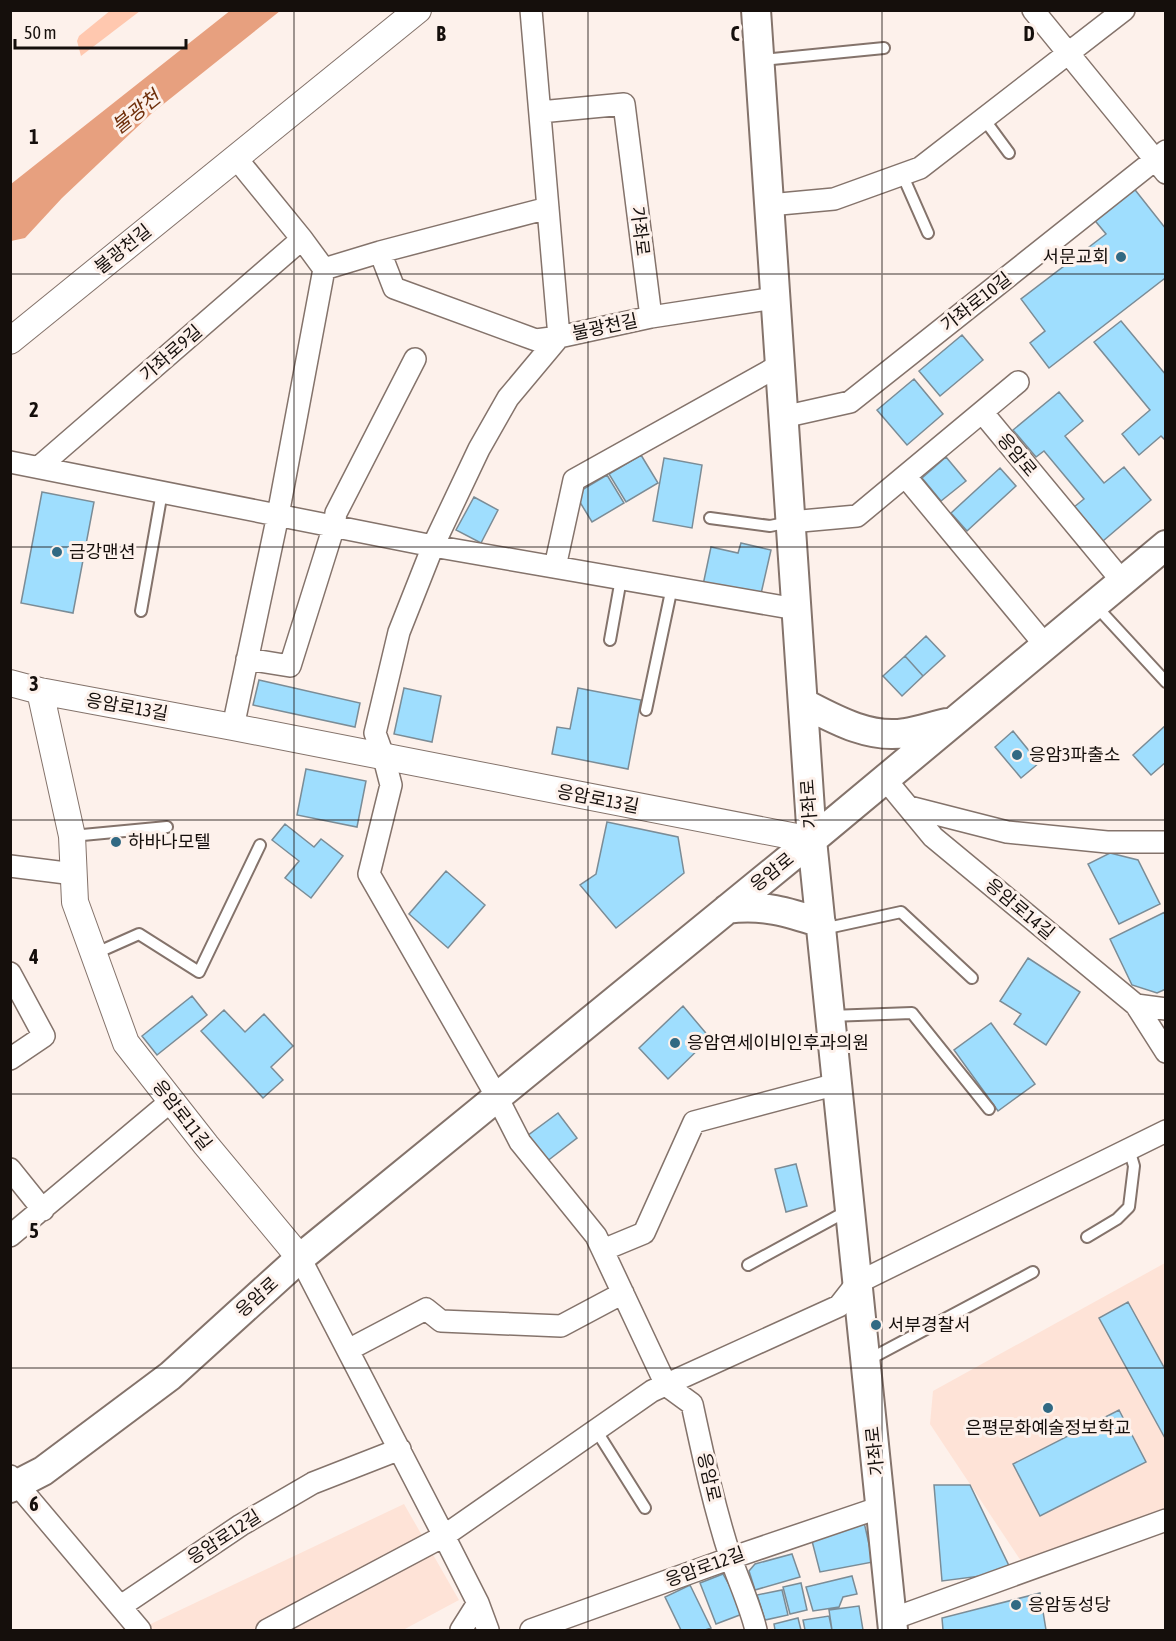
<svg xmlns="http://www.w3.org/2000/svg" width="1176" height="1641" font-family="'Asap Condensed','Noto Sans KR',sans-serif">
  <rect width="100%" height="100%" fill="#fdf1eb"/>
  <path fill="#fee3d7" d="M1165,1263V1508L1021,1561L930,1424L933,1391Z
    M404,1504L459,1600L403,1630H138Z"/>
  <path fill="#ffc8af" d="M111,10L140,11L81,56L77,41L79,36Z"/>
  <path fill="#e7a07f" d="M231,10L280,11L151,114L62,198L25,238L11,241V184Z"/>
  <path fill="#9fdefe" stroke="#7b8c96" stroke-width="1.5" d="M1132,186L1166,229V281L1164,279L1049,368L1030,343L1045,331L1021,299L1106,234L1092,217Z
    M1121,321L1166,375V441L1161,436L1139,455L1122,434L1150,410L1094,342Z
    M962,335L983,360L940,396L919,371Z
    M914,379L943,414L907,445L877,410Z
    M1059,392L1083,421L1065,436L1104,483L1124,467L1151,500L1103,541L1074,507L1084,499L1044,451L1036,457L1013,430Z
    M641,455L658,483L626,502L609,474Z
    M946,457L966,481L941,501L922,478Z
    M664,458L702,465L692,528L653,521Z
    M1000,468L1016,486L967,531L951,513Z
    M607,475L624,503L592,522L575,494Z
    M42,492L94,502L73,613L21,603Z
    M474,497L498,510L481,543L456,530Z
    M741,543L771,550L760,598L703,585L711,547L738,553Z
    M926,636L945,656L923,676L905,656Z
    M905,656L923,676L902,696L883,676Z
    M259,680L360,703L355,727L253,705Z
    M404,688L441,696L432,742L394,734Z
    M578,688L641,700L628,769L552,754L557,727L570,729Z
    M1166,725V762L1151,775L1133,755Z
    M1013,731L1039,763L1021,778L995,747Z
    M306,769L366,781L357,827L297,815Z
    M607,822L678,837L684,873L616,928L580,885L596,874Z
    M285,824L314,847L321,839L343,856L311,898L285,878L299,861L272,840Z
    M1110,853L1138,860L1160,904L1119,924L1088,864Z
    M446,871L485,905L448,948L409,914Z
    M1165,912L1166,989L1157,993L1132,985L1110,939Z
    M1028,958L1080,992L1046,1045L1014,1024L1021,1014L1000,1001Z
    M192,996L207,1015L157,1055L142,1036Z
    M683,1006L710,1038L668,1079L639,1048Z
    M224,1010L245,1032L264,1014L293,1046L271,1067L283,1080L263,1098L201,1031Z
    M991,1023L1035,1084L998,1111L954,1050Z
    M558,1113L577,1138L546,1162L527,1136Z
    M796,1164L807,1206L786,1212L775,1169Z
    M1128,1302L1166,1371V1440L1099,1318Z
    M1119,1410L1146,1462L1040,1516L1013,1464Z
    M934,1485H970L1012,1572L942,1581Z
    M864,1522L873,1562L820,1572L812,1541Z
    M792,1554L800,1577L755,1590L749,1571L755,1564Z
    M723,1574L745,1613L716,1624L700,1583Z
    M852,1576L857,1594L843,1597L839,1607L813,1611L806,1587Z
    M801,1583L807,1610L790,1614L783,1587Z
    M690,1585L711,1628L705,1630H681L665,1597Z
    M782,1590L788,1615L765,1620L757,1595Z
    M1040,1593L1046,1630H943L942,1618Z
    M859,1606L863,1630H832L829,1610Z
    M829,1616L832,1630H805L803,1620Z
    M798,1618L801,1630H775L774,1624Z"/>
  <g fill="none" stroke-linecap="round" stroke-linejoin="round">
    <defs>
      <path id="service" d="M762,60L884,48
        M984,119L1009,153
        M902,174L928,233
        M710,518L770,526L790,522
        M1095,605L1166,682
        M141,611L162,492
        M610,640L621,579
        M646,710L672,587
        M72,836L167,827
        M823,929L901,912L972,978
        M94,954L139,934L199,972L260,845
        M830,1016L912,1013L989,1109
        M1087,1237L1117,1219L1129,1207L1134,1166L1129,1149
        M748,1265L847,1211
        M866,1361L1033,1272
        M596,1430L645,1508"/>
      <path id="minor" d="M531,10L559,337
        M1033,10L1166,173
        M540,112L624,104L651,317
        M236,158L302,239L324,269
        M769,205L834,199L920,168L1124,10
        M380,252L394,288L536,340L559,337L651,317L775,298
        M324,269L380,252L548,208
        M559,337L508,398L479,449L433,546L399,632L375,733L384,758L391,785L369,874L497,1097L520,1142L596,1236L666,1385L692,1404C703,1455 714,1507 730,1556C739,1582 750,1605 756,1630
        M982,412L1122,581
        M783,417L850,402L1166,151
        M10,462L433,546L796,609
        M39,467L302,239
        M905,476L1045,645
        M790,522L857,516L1018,382
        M555,567L574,480L780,365
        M247,659L290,666L334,526L336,513L415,359
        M233,727L278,515L324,269
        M885,779L933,837L1136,1005L1166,1052
        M909,807L1007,832L1107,842H1166
        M10,866L74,874
        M10,973L44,1036L10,1059
        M1136,1005L1166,1009
        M10,1169L43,1210
        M10,1236L171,1101
        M603,1250L644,1233L694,1122L837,1084
        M300,1258L444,1536L478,1603L488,1630
        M348,1350L426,1309L441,1321L561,1326L623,1293
        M10,1476L140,1630
        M121,1606L241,1525L313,1483L400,1449
        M892,1619L1166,1520
        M267,1630L444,1536L652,1391L839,1306L857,1283L1166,1131
        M461,1630L478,1603
        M531,1630L731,1558L881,1507"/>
      <path id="tertiary" d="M10,341L418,10
        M10,683L40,691L233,727L812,840
        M40,691L72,836L75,902L126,1043L206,1145L300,1258"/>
      <path id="secondary" d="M756,10L812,840L893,1630
        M803,703C834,719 869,739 905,733C919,731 933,726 947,723
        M727,909C762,904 788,912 821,923
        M10,1488L43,1471L170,1376L300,1258L812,840L1166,545"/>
    </defs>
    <use href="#service" stroke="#84736b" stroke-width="14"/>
    <use href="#minor" stroke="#84736b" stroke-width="24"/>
    <use href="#tertiary" stroke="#84736b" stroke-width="28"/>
    <use href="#secondary" stroke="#84736b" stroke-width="32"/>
    <use href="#service" stroke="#fff" stroke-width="10"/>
    <use href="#minor" stroke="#fff" stroke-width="21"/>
    <use href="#tertiary" stroke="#fff" stroke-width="26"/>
    <use href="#secondary" stroke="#fff" stroke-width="28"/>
  </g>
  <path fill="none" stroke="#150f0c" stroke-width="1.5" stroke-opacity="0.55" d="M294,10V1630M588,10V1630M882,10V1630M10,274H1166M10,547H1166M10,820H1166M10,1094H1166M10,1368H1166"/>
  <g fill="#316983" stroke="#fdf1eb" stroke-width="2">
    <circle cx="1121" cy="257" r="6"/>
    <circle cx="57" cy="552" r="6"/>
    <circle cx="1017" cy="755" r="6"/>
    <circle cx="116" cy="842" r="6"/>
    <circle cx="675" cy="1043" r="6"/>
    <circle cx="876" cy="1325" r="6"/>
    <circle cx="1048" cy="1408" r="6"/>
    <circle cx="1016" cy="1605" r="6"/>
  </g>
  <g text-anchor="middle" stroke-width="6" stroke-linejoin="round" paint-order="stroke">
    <g font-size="18" fill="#150f0c" stroke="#fdf1eb">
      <text transform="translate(640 231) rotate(83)" y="6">가좌로</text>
      <text transform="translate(123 249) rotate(-39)" y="6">불광천길</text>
      <text transform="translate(976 302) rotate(-38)" y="6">가좌로10길</text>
      <text transform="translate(605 327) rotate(-12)" y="6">불광천길</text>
      <text transform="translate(171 353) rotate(-41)" y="6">가좌로9길</text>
      <text transform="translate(1017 455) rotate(50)" y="6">응암로</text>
      <text transform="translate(127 707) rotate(10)" y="6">응암로13길</text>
      <text transform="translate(598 799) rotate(11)" y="6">응암로13길</text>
      <text transform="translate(809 804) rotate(-94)" y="6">가좌로</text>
      <text transform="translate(772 872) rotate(-39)" y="6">응암로</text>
      <text transform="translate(1020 909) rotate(40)" y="6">응암로14길</text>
      <text transform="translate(182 1115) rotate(52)" y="6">응암로11길</text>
      <text transform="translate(257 1297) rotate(-42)" y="6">응암로</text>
      <text transform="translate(875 1451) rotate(-96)" y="6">가좌로</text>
      <text transform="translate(709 1477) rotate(77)" y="6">응암로</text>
      <text transform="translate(224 1537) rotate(-33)" y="6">응암로12길</text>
      <text transform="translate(705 1567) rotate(-20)" y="6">응암로12길</text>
    </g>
    <g font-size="18" fill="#150f0c" stroke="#fdf1eb" text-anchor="start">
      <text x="1109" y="263" text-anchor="end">서문교회</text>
      <text x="69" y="558">금강맨션</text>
      <text x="1029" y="761">응암3파출소</text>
      <text x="128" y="848">하바나모텔</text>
      <text x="687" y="1049">응암연세이비인후과의원</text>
      <text x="888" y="1331">서부경찰서</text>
      <text x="1048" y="1434" text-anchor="middle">은평문화예술정보학교</text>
      <text x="1028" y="1611">응암동성당</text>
    </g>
    <g font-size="20" font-style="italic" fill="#6f2f0b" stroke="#fdf1eb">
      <text transform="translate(136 112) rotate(-39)" y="7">불광천</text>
    </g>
  </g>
  <g font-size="20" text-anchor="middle" font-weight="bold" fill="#150f0c" stroke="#fdf1eb" stroke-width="6" stroke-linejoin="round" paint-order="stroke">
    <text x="441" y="41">B</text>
    <text x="735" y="41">C</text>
    <text x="1029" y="41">D</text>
    <text x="34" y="144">1</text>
    <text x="34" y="417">2</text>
    <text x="34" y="691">3</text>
    <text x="34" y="964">4</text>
    <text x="34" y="1238">5</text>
    <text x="34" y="1511">6</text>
  </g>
  <rect width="1176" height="1641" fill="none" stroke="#150f0c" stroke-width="24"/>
  <path d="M15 39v9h171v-9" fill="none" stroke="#150f0c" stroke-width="3"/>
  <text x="24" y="39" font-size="18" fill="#150f0c" stroke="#fdf1eb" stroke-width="4.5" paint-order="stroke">50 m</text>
</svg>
